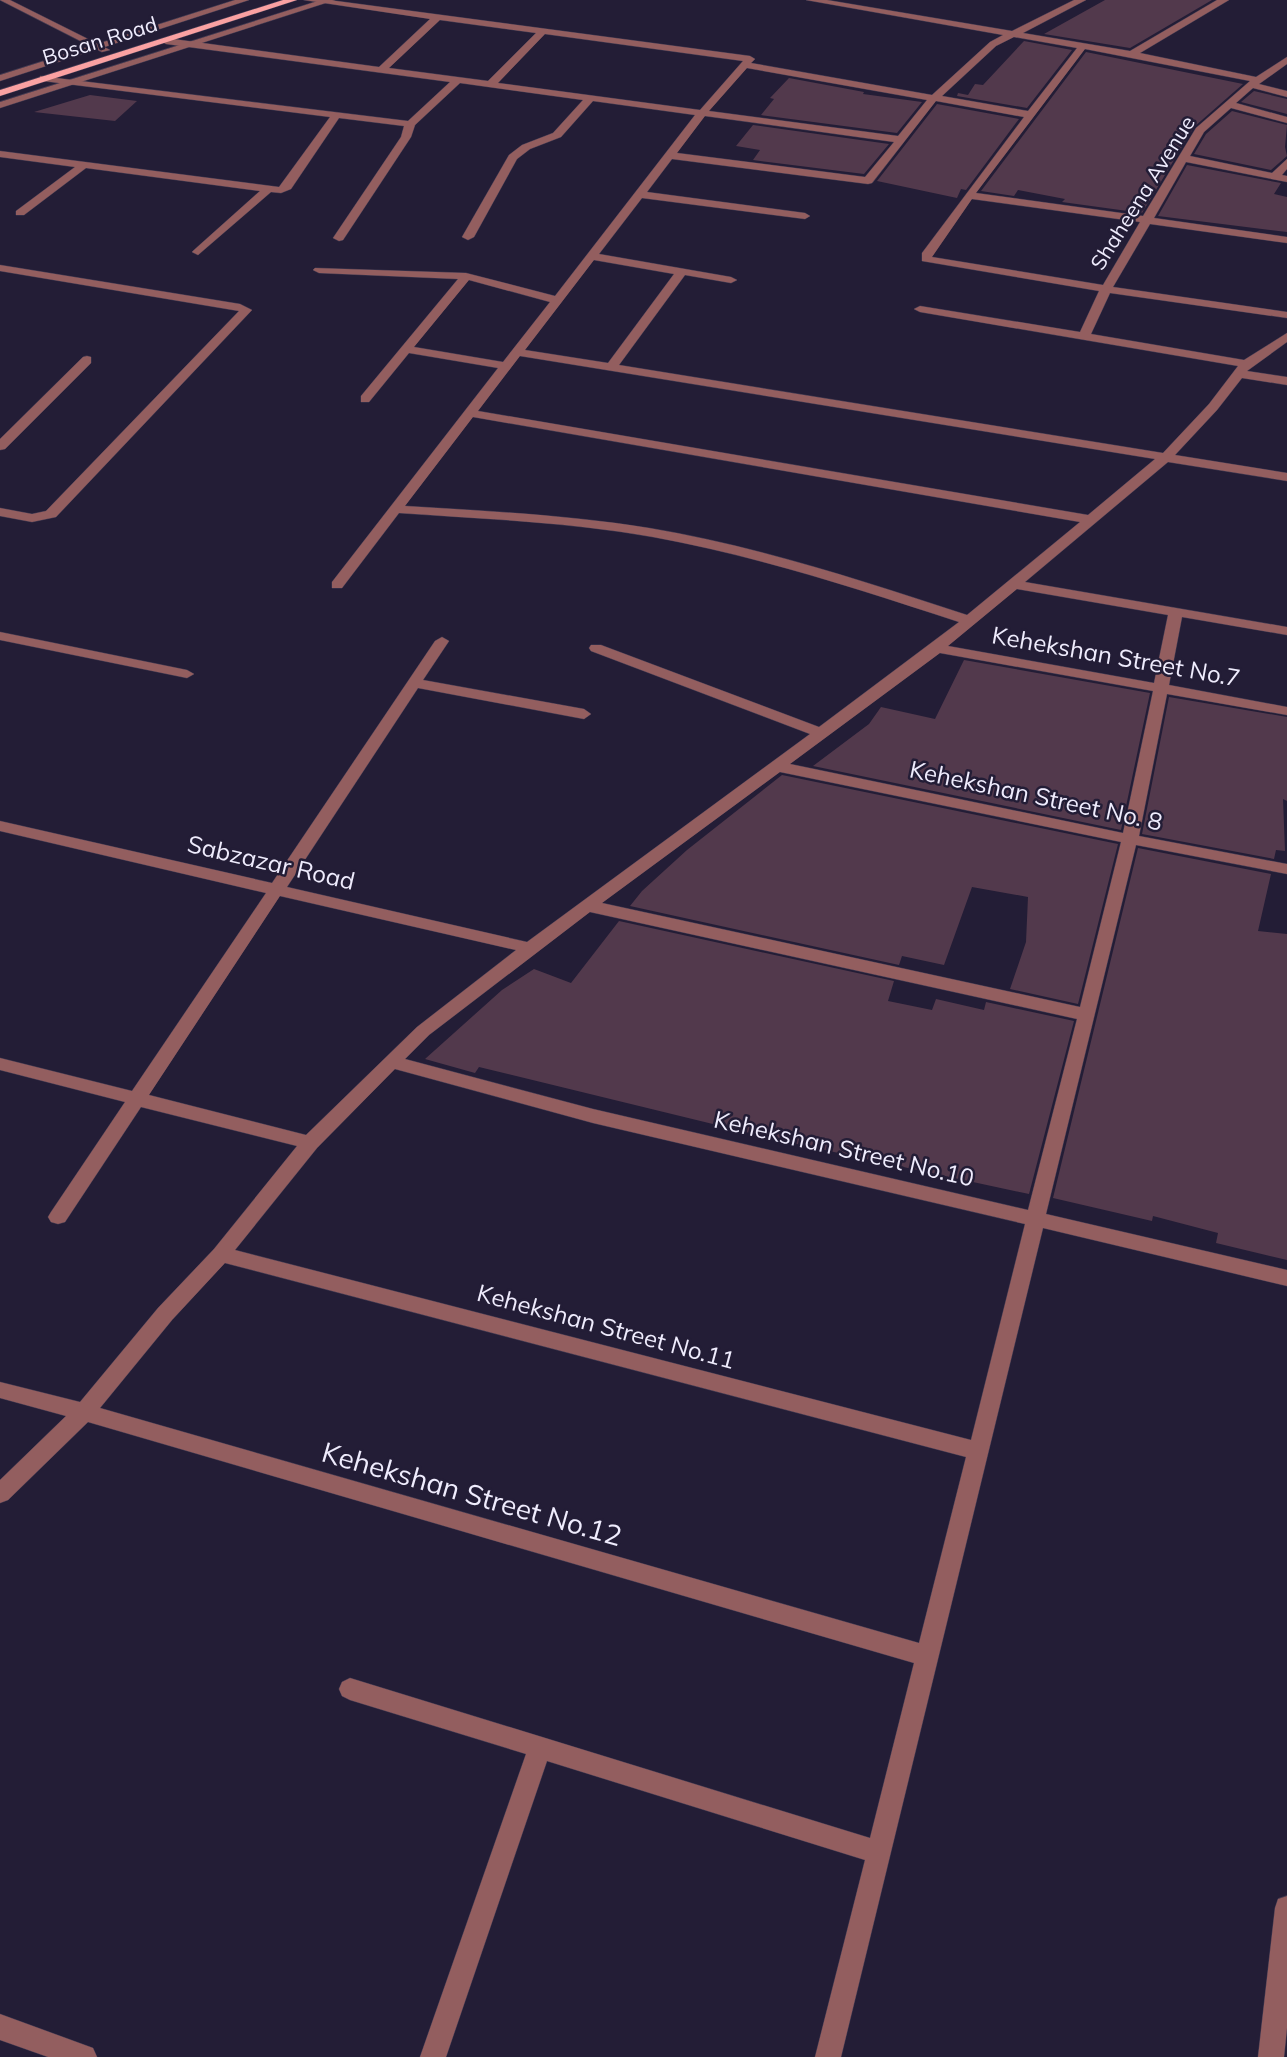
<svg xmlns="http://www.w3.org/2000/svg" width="1287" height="2057" font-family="Mulish,sans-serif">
  <rect width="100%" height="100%" fill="#231d36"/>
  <path fill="#52394c" d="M1105,0H1212L1130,48L1044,34Z
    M1024,41L1072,50L1027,108L957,96L958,93L968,95L975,84L983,85Z
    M1086,52L1243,84L1194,127L1142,213L1062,202L1065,199L1018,190L1014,196L981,191Z
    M789,78L864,92L863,94L922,102L897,133L761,115L774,99L770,98Z
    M1254,91L1287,99V114L1241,102Z
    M90,95L137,101L115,121L34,112Z
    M937,104L1019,119L966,190L961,189L957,198L877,181Z
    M1232,111L1287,125L1285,147L1287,156L1271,170L1194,154L1206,134Z
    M753,125L889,144L864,174L753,160L760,150L736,146Z
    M1187,165L1281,183L1274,194L1287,197V232L1158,216Z
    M964,660L1150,693L1121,830L813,766L869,724L881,707L935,719Z
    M1169,697L1287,717V801L1283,799L1285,851L1276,850L1274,859L1142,834Z
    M782,775L1118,844L1078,1004L1010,989L1026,942L1028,897L972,887L944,965L902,956L899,965L630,906L642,891L687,850Z
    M1138,848L1271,874L1258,931L1287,934V1260L1216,1243L1218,1233L1153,1216L1152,1221L1053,1198Z
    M619,921L894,981L888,1001L932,1010L936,999L984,1010L986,1002L1074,1021L1029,1194L783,1141L479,1067L475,1073L425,1059L502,990L534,969L571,983Z"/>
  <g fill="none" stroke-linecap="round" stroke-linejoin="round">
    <defs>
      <path id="lane" d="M235,0H249L0,81V75Z
        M321,0H335L0,108V102Z"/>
      <path id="street" d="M0,0H10L110,50L102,52Z
        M304,0H329L750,56L755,59L751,63L932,95L990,42L1003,35L806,0H827L1012,31L1074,0H1086L1023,33L1130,51L1217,0H1229L1140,53L1256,77L1287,57V64L1259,84L1287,91V97L1253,88L1236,103L1287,117V123L1231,108L1204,132L1190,156L1272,173L1287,159V169L1282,175L1287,176V182L1186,162L1154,218L1287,237V243L1150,224L1113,287L1287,312V318L1110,293L1091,334L1244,360L1287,333V342L1247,371L1287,377V385L1242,378L1217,410L1175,455L1287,473V481L1168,462L1025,582L1287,627V635L1182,617L1169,685L1287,707V715L1167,694L1139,836L1287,864V874L1136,845L1046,1214L1287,1270V1286L1043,1228L841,2057H815L865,1860L547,1761L446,2057H420L526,1754L350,1700L342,1696L339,1689L342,1682L350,1678L870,1838L914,1663L88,1422L8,1500L0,1503V1480L66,1416L0,1398V1382L80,1402L158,1308L214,1249L297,1146L141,1107L65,1222L58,1224L51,1222L48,1217L51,1212L125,1102L0,1070V1058L132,1091L266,893L0,831V821L272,883L435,641L442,637L449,641L423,680L584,709L591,714L584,719L418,688L287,887L527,942L810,734L591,651L589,648L591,645H601L819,727L959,622C859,589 757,556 653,537C569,522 484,519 399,513L342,588H332V582L498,368L409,353L369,402H361V396L458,279L319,273L313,270L315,268L466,273L555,296L695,115L593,101L561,137L530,149L517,159L474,237L468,240L462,237L509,155L522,145L553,133L583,100L460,83L415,125L411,137L343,240L339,241L333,238L401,137L404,126L339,118L291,189L281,193L271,192L198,255L192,252L194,250L260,191L86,168L24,215H16V211L75,167L0,157V151L279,187L330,117L43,81L40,80V76L408,121L450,82L166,44L161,41L166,38L379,67L430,19ZM440,20L536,33L488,81L389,68ZM545,34L743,61L700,110L498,83ZM1014,37L1077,48L1028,111L942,96L996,46ZM1085,49L1250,81L1196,128L1143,216L976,193ZM747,68L927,100L898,136L709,111ZM936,101L1024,117L922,253V261L1099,291L1080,332L920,306L914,309L920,312L1238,366L1209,404L1163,453L619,365L685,275L731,283L737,280L731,277L599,254L642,198L805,219L810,216L805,213L647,192L672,159L868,184L872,183ZM705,116L894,142L865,177L677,153ZM972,199L1140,222L1103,285L932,257ZM594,260L674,274L608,363L525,350ZM469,280L550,302L503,362L414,347ZM520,356L1155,459L1088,515L478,411ZM473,417L1080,522L967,615C863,581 757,546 649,528C568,515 487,511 405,506ZM1017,589L1168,615L1154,683L948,646ZM940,653L1153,691L1123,833L790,764ZM780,772L1121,842L1080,1007L602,903ZM280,896L516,950L417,1027L306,1135L149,1095ZM590,912L1077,1019L1028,1210L593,1109L405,1059L429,1035ZM395,1069L593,1123L1025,1224L971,1440L235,1250L317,1148ZM225,1263L966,1457L919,1643L100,1408L172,1320Z
        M0,265L240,304L252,310L56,517L32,522L0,516V508L32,514L46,511L239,311L0,271Z
        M87,356L91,357V363L5,449L0,450V439L83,357Z
        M0,632L187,670L194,674L187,678L0,640Z
        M1287,1896V2028L1284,2057H1258L1275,1908L1278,1899Z
        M0,2014L93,2048L97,2057H48L0,2040Z"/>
      <path id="primary" d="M283,0H297L0,96V90Z"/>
    </defs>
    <use href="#lane" stroke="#403a52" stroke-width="1"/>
    <use href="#street" stroke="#403a52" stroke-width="1"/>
    <use href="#primary" stroke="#403a52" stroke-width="1"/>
    <use href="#lane" fill="#935e5f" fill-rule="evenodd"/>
    <use href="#street" fill="#935e5f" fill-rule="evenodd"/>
    <use href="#primary" fill="#faa1a2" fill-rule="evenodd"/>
  </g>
  <g text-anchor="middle" stroke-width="5" stroke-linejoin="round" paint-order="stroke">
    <g font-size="21" fill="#efecfd" stroke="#231d36">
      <text transform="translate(100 41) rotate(-17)" y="7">Bosan Road</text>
      <text transform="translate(1143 193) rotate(-58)" y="7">Shaheena Avenue</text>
    </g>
    <g font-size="24" fill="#efecfd" stroke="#231d36">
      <text transform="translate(1116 657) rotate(10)" y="8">Kehekshan Street No.7</text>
      <text transform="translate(1036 796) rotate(12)" y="8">Kehekshan Street No. 8</text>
      <text transform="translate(271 863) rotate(13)" y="8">Sabzazar Road</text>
      <text transform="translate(844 1149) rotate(13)" y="8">Kehekshan Street No.10</text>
      <text transform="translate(606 1327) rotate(15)" y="8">Kehekshan Street No.11</text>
    </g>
    <g font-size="28" fill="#efecfd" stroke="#231d36">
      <text transform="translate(472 1494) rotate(16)" y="10">Kehekshan Street No.12</text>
    </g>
  </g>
</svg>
